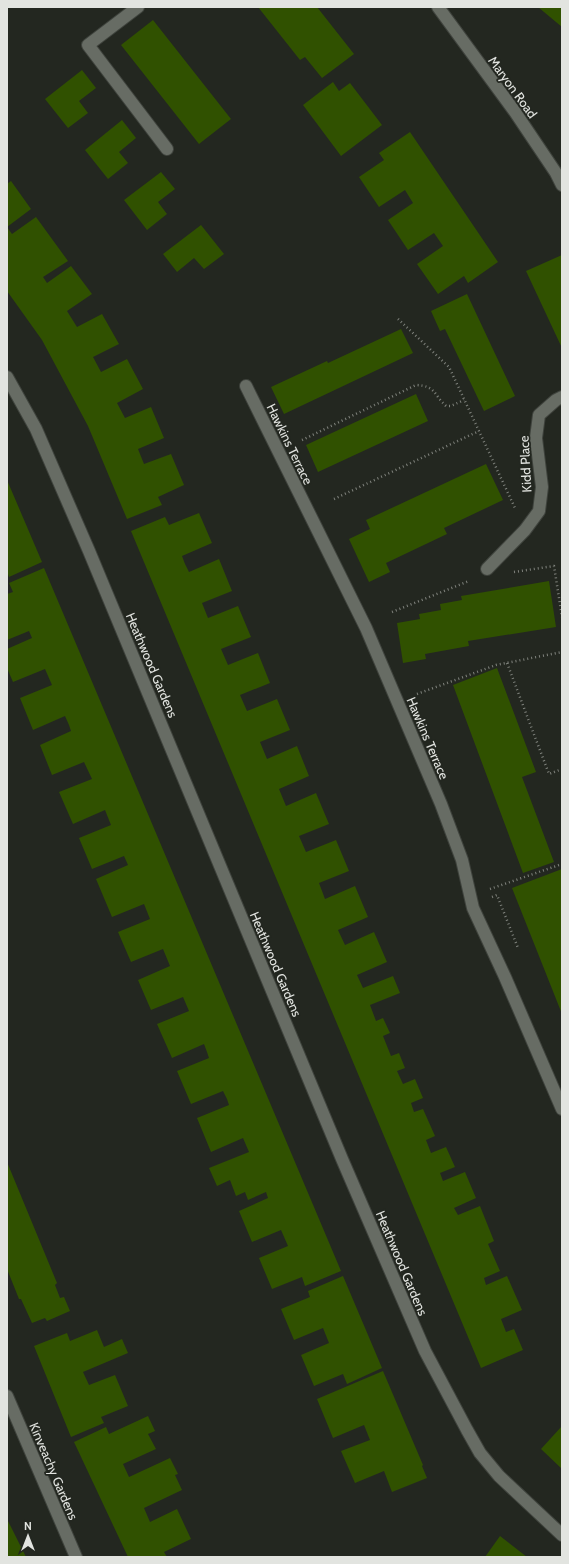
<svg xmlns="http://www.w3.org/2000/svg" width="569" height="1564" font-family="Cabin,sans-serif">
  <rect width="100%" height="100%" fill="#232720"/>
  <path fill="#305100" d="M258,7H317L354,54L322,78L305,57L300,60Z
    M538,7H562V27Z
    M153,20L231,119L199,144L121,45Z
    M82,70L96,88L79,101L88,113L68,128L45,99Z
    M333,82L339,91L350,83L382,125L341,156L303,105Z
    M122,120L136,138L119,152L128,163L108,179L85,150Z
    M410,132L498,262L468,283L464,276L438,294L417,264L443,246L434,233L408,250L388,220L413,203L405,190L379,207L359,177L384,160L379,153Z
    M161,172L175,189L158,202L167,214L147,230L124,200Z
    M11,181L31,209L7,227L12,234L36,217L68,261L43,277L47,283L71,266L92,294L67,311L77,327L102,314L119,344L93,357L101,372L127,359L143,389L117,403L125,418L151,407L164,438L138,449L144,464L171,454L184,485L158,497L162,505L127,519L88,426L42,340L7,291V184Z
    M201,225L224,254L204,269L194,258L177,272L163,254Z
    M562,255V348L526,271Z
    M467,294L515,396L484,411L445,329L440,331L431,311Z
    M401,329L413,353L284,414L271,387L327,361L328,363Z
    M416,394L428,421L318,472L306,445Z
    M486,464L503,500L444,528L447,534L386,563L390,572L369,582L349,539L370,529L366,520Z
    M7,480L42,562L9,577L7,571Z
    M199,513L212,543L182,556L185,564L189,572L219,559L232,591L202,603L208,618L238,606L251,637L221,649L228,665L258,653L270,683L240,695L247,711L277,699L290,730L260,742L267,759L297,746L309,776L279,789L286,806L316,793L329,824L299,836L306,852L336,840L349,871L319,883L325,899L355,886L368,917L338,930L345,945L374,932L387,962L357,975L363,988L393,976L400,993L370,1005L376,1021L383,1018L390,1033L383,1036L391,1056L399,1053L405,1068L397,1071L403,1084L415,1079L423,1098L411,1103L414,1112L423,1109L435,1136L426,1140L431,1153L446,1147L455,1167L440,1173L443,1181L465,1172L476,1198L454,1208L458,1215L480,1206L494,1241L488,1244L500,1271L484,1278L486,1285L507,1276L522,1310L501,1319L506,1332L514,1329L523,1350L481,1368L131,531L165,517L169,525Z
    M44,568L341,1271L305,1286L302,1277L272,1289L259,1258L288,1246L281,1230L252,1242L239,1211L268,1198L266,1192L248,1200L245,1192L236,1196L230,1180L217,1186L209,1168L249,1152L243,1138L211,1152L197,1118L229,1105L227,1099L223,1091L191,1104L177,1071L209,1058L207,1052L204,1044L172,1058L157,1024L189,1011L183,997L151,1010L138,980L170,966L163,949L131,962L118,932L150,919L144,904L112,917L96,879L128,865L124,856L92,869L79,838L111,825L105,810L73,824L59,792L92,779L84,762L52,775L40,745L71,731L69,725L65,716L33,730L20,698L52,685L45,669L13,682L7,668V649L32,638L29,631L7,640V594L13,592L9,583Z
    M549,581L556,627L468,641L469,646L425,654L426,659L403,663L397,623L420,619L419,614L441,610L440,604L462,600L461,596Z
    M497,668L536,772L522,777L554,862L523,873L453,685Z
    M562,869V1014L512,888Z
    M7,1162L57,1283L55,1285L60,1298L64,1297L70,1311L47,1321L45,1318L32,1323L21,1299H19L7,1269Z
    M343,1276L382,1368L347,1384L343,1374L314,1386L301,1355L329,1343L323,1328L294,1340L281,1309L310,1297L308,1291Z
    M97,1330L104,1347L122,1339L128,1353L83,1372L89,1385L115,1375L128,1406L101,1417L104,1423L71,1437L34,1346L67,1333L70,1341Z
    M383,1371L423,1465L422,1466L427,1478L392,1492L384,1471L355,1483L341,1451L370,1440L364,1425L333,1438L317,1399Z
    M148,1416L155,1431L148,1434L156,1449L123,1464L129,1477L170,1458L178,1474L175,1475L182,1490L144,1508L150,1522L177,1509L191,1539L164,1552L167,1557H128L74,1442L106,1427L109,1434Z
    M562,1426V1469L541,1449Z
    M7,1519L26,1557H7Z
    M500,1536L527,1557H485Z"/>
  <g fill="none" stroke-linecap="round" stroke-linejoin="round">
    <defs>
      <path id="lane" d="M138,7L88,45L167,149
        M246,386L366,628L441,804L462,860L473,908L505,977L562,1109"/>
      <path id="street" d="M438,7L515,112L556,173L562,185
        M7,377L36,429L89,551L342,1159L425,1351L467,1430L480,1453L499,1476L562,1535
        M487,569L525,530L539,511L542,487L536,438L539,415L556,400L562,397
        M7,1396L76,1557"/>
    </defs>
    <use href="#lane" stroke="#3f433d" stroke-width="14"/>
    <use href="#street" stroke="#3f433d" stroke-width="14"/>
    <path stroke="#7f827c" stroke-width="2.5" stroke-dasharray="1 3" stroke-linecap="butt" d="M398,319L449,367L515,508
      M302,440L416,385C436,386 433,394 446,406H451L464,400
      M334,499L479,431
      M514,572L554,566L562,617
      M392,612L469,581
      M507,663L549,774L562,769
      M417,694L496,665L562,652
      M490,889L562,864
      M492,897L497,895L518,948"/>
    <use href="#lane" stroke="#676c64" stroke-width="12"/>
    <use href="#street" stroke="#676c64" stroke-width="12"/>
  </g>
  <g text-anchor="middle" stroke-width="3.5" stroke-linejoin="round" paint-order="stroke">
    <g font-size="13" fill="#e2e4e0" stroke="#232720">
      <text transform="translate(513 87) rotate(54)" y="5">Maryon Road</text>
      <text transform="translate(290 444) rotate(64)" y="5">Hawkins Terrace</text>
      <text transform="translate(525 464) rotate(-93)" y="5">Kidd Place</text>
      <text transform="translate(152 665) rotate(67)" y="5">Heathwood Gardens</text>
      <text transform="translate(428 738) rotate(67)" y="5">Hawkins Terrace</text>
      <text transform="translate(276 964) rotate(67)" y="5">Heathwood Gardens</text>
      <text transform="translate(402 1263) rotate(67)" y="5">Heathwood Gardens</text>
      <text transform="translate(54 1471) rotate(67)" y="5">Kinveachy Gardens</text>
    </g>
  </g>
  <rect width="569" height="1564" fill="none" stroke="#e2e4e0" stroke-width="16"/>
  <g transform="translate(28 1536)" stroke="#232720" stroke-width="3" paint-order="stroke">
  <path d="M0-3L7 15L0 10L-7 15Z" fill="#e2e4e0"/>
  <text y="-6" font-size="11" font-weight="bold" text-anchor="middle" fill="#e2e4e0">N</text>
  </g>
</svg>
